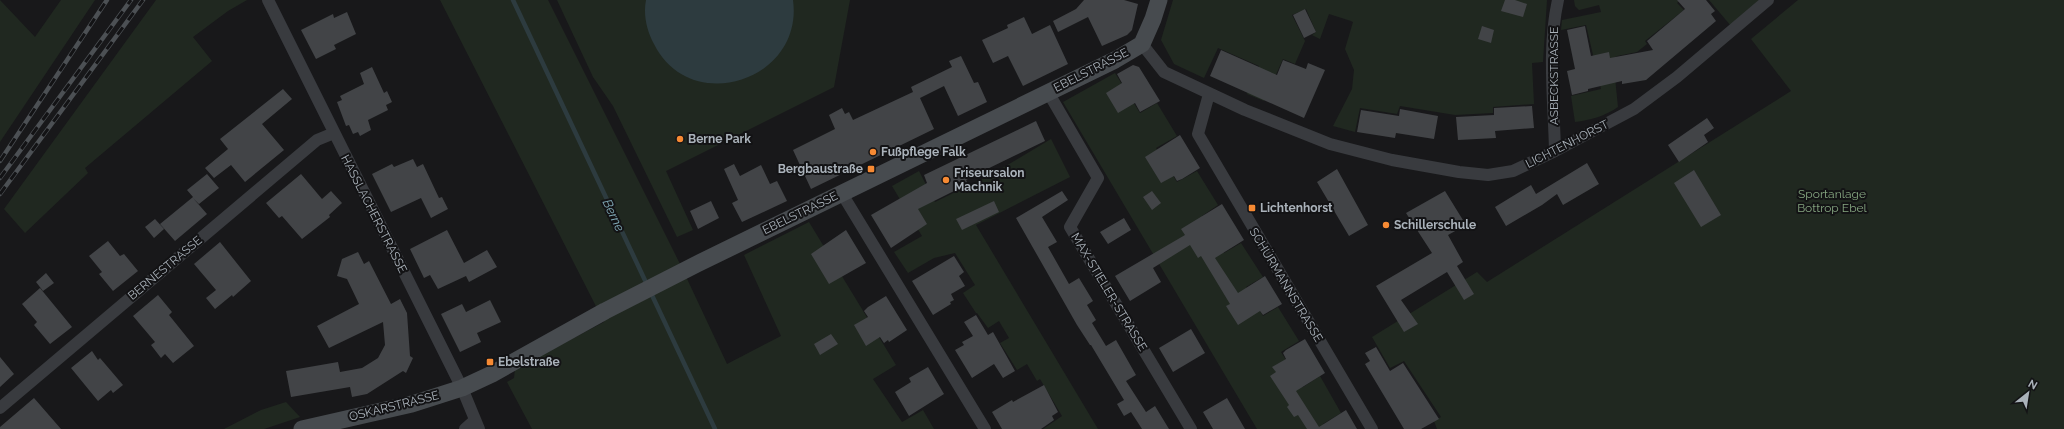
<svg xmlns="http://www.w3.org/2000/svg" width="2064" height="429" font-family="Raleway,sans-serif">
  <rect width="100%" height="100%" fill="#18181a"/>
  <path fill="#202820" d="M0,0L35,37L61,0H95L0,142Z
    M156,0H247L228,11L193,37L212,61L85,168L88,173L25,233L4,209Z
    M440,0H548L681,266L727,364L781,336L744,255L809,222L896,365L873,379L902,422L923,410L934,429H532L507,382L514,378L515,369L604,322Z
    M557,0H850L834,87L666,171L693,230L677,237L613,106L593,77Z
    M1173,0H1547L1543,62L1532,63L1534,104L1493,107V113L1455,115L1400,106L1397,114L1360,108L1355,132L1333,126L1352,89L1354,70L1345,49L1353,22L1351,21L1329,14L1320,39L1312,35L1316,32L1306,9L1292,15L1305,41L1295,64L1283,59L1264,101L1247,94L1259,66L1218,48L1204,78L1174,64L1161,40Z
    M1574,0H1681L1677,3L1684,10L1645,41L1647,44L1637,52L1617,56L1613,58L1618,107C1605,116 1591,120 1575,122L1571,96L1601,89L1586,25L1561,30L1562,20L1601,12L1599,5L1579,10L1575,6Z
    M1709,0H1761L1731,26Z
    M1798,0H2064V429H1437L1434,421L1441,417L1404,361L1390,368L1372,337L1477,272L1487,282L1791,91L1751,39Z
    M1115,73L1140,113L1157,103L1177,136L1156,148L1177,182L1197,171L1218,205L1202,216L1224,253L1241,243L1263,277L1246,287L1263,316L1278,307L1299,341L1281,352L1303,387L1320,376L1341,413L1323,424L1326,429H1257L1063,102Z
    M1051,139L1070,177L976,225L1098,429H1043L1062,416L1040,379L1037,381L1027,364L1017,370L1000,343L1009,338L999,321L988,328L977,313H976L963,293L975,285L955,253L934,258L908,273L894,252L922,236L892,186L919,171L935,202L994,173Z
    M286,402L300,417L264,429H224L261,410Z"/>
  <path fill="#2d3b3f" d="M646,0H793C804,81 690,117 654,44C647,31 643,15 646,0Z"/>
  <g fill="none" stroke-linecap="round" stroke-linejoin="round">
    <path stroke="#2d3b3f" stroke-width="4.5" d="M513,0L715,429"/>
  </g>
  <path fill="#424447" d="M1084,0H1124L1138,4L1132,30L1127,35L1102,46L1088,17L1058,32L1053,21L1076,9Z
    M1505,0H1515L1527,4L1523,17L1501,11Z
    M1677,0H1706L1715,11L1711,14L1716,21L1646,80L1622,84V81L1588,89V91L1572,95L1567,71L1575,69L1567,30L1585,26L1591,56L1609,52L1610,58L1653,50L1647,41L1685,9Z
    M1305,9L1316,32L1304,38L1293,15Z
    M347,12L356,34L334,45L336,49L316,59L301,30L333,14L334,18Z
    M1024,17L1032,34L1050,25L1068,64L1023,86L1008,56L993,63L982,40L1008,28L1007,25Z
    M1482,26L1494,30L1491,43L1478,39Z
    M1221,50L1277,75L1283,60L1306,69L1308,63L1325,70L1304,118L1210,76Z
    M961,56L974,83L978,82L987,102L958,116L944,86L920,98L934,129L811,189L793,150L835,129L829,115L842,108L845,114L849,112L853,120L913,92L911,87L952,67L949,61Z
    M1133,65L1139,67L1160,101L1140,112L1135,103L1118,113L1106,93L1122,83L1117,74Z
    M372,67L384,93L387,91L392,102L386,105L388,110L368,120L371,130L360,136L358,132L353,134L349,125L346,126L337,102L342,100L340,96L364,84L360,73Z
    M283,89L292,99L262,124L284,150L245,182L231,165L214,178L205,168L228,149L220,139Z
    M1532,106L1534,128L1495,131L1496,138L1458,140L1456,117L1494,115V108Z
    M1400,109L1438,116L1434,139L1396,133L1395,138L1357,132L1361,110L1399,116Z
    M1707,118L1714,128L1704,135L1708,142L1679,162L1668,145Z
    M1036,121L1045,141L979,173L966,180L968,184L918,209L927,224L891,248L871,215L927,183L924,175Z
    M1180,135L1200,168L1182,179L1177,181L1174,176L1161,183L1145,157Z
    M413,159L417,167L423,164L439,198L442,197L448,209L431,218L421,198L391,212L372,174L392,164L394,167Z
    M1587,163L1599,184L1563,205L1557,194L1542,205L1506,226L1495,207L1531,185L1536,194Z
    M734,164L740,176L761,165L770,184L777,181L787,201L742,222L732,203L738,200L724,169Z
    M1337,169L1368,225L1349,236L1317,182Z
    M1694,170L1721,215L1701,227L1674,183Z
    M207,174L219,188L199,204L193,198L207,214L175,241L160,224L193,197L187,190Z
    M301,174L322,199L331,191L342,203L329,215L330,217L302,239L282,216L279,218L266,203Z
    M1062,191L1068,200L1042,217L1057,242L1048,247L1069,284L1079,278L1093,301L1087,305L1096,320L1092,323L1106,346L1116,340L1136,375L1126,381L1146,412L1155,406L1169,429H1142L1131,412L1124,416L1117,404L1124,400L1091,345H1090L1077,325L1016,218Z
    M1152,191L1161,203L1152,210L1143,197Z
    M1445,191L1466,225L1448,235L1463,262L1457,266L1474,294L1464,300L1447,272L1401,300L1418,324L1404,332L1376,286L1432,253L1406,213Z
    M711,201L719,218L698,229L690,211Z
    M994,201L999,212L962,230L956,219Z
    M1222,204L1244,240L1215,258L1238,293L1265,276L1282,304L1263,315L1260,311L1238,325L1226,306L1230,304L1201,256L1198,258L1190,245L1153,268L1161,282L1130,301L1115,276L1185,235L1181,229Z
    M1124,218L1131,230L1108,244L1100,232Z
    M155,219L164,229L154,238L145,227Z
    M447,230L464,263L487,250L497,267L469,282L466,276L438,289L430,275L424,278L410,249Z
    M846,230L866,263L829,284L811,254Z
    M108,241L120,256L124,254L138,271L113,291L99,274L102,272L89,256Z
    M220,242L251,281L233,297L232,295L215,309L206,298L216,290L194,264Z
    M358,252L364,264L369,261L391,304L400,299L407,313L410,356L413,358L406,373L403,371L367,394L352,397L350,387L291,397L286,371L338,362L340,372L362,368L378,358L385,345L383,322L329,348L317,326L359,304L347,279L337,276L342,259Z
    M954,256L964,272L959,276L965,286L951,294L954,300L950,302L951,304L933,315L912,281Z
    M46,273L54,283L43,291L36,282Z
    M40,288L72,327L50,344L34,325L37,322L22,304Z
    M158,295L172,312L169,315L194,346L173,363L165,354L161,358L151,345L155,342L133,316Z
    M886,296L907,330L889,342L888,340L884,343L880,337L866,346L854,325L868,317L864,311L868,307Z
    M490,300L501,322L477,333L481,342L460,352L441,314L462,304L466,312Z
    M976,315L988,335L993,332L1015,371L1003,378L994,364L972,378L955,350L964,345L962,342L973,336L964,322Z
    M1191,329L1205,353L1173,372L1159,348Z
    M831,334L838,344L820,355L814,344Z
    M1305,339L1325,373L1296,391L1319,427L1346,410L1357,429H1307L1298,415L1294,417L1287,407L1289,405L1270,376L1276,372L1272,367L1286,359L1283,353L1286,350Z
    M1376,347L1390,371L1403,363L1439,419L1421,429H1404L1365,364L1370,361L1365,353Z
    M92,351L98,360L100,358L123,385L113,393L111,390L98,401L71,368Z
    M0,357L14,374L0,387Z
    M928,367L944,394L909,416L895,392L911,382L909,378Z
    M1044,385L1058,412L1052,416L1054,420L1041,429H1002L992,412L1012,400L1013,402Z
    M34,398L61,429H0V427Z
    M1227,398L1245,429H1213L1203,412Z"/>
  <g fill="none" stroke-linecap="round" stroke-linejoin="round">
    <path stroke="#393b3f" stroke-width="12" d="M268,0L462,388L479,429
      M1142,44L1164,72L1245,110L1330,144L1392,160L1459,172L1488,175L1513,171L1555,151L1634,109L1677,77L1768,0
      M1048,92L1098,178L1070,227L1191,429
      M1209,94L1198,134L1372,429
      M1555,151C1554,102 1547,49 1558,0
      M841,192L985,429
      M0,408L317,140L334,133
      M465,429L474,421"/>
    <path stroke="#474b4f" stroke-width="17" d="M302,429L412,404L462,388L492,374L605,311L697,264L1115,60L1142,44L1153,19L1159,0"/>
    <defs>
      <path id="rail" d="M0,161L107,0
        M0,178L131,0
        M0,194L143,0"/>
    </defs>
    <use href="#rail" stroke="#4c5054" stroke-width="4.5"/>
    <use href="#rail" stroke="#131315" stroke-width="3" stroke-dasharray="9" stroke-linecap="butt"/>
  </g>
  <g fill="#f78a33" stroke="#131315" stroke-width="1.5">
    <circle cx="680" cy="139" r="4"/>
    <circle cx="873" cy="152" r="4"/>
    <rect x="867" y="165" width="8" height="8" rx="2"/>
    <circle cx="946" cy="180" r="4"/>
    <rect x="1248" y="204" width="8" height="8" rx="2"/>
    <circle cx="1386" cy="225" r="4"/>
    <rect x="486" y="358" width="8" height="8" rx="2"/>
  </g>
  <g text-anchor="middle" stroke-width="4" stroke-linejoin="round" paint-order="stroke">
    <g font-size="12" fill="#aab2ba" stroke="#131315">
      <text transform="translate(1091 70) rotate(-27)" y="4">EBELSTRASSE</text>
      <text transform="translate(1554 76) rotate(-90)" y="4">ASBECKSTRASSE</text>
      <text transform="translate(1567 144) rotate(-27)" y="4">LICHTENHORST</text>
      <text transform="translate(800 213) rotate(-26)" y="4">EBELSTRASSE</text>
      <text transform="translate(374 214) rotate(63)" y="4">HASSLACHERSTRASSE</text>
      <text transform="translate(165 268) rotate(-40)" y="4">BERNESTRASSE</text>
      <text transform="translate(1286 285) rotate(59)" y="4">SCHÜRMANNSTRASSE</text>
      <text transform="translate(1109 292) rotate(59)" y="4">MAX-STIELER-STRASSE</text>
      <text transform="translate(394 406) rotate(-14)" y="4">OSKARSTRASSE</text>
    </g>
    <g font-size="12" font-weight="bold" fill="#aab2ba" stroke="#131315" text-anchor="start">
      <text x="688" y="143">Berne Park</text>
      <text x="881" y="156">Fußpflege Falk</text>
      <text x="863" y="173" text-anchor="end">Bergbaustraße</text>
      <text x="954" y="177">Friseursalon<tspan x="954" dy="14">Machnik</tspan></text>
      <text x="1260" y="212">Lichtenhorst</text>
      <text x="1394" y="229">Schillerschule</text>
      <text x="498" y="366">Ebelstraße</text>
    </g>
    <g font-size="12" fill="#86a681" stroke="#131315">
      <text x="1832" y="198">Sportanlage<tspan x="1832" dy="14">Bottrop Ebel</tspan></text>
    </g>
    <g font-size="13" font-style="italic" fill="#80a9b6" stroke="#131315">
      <text transform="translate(614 215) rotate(65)" y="5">Berne</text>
    </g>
  </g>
  <g transform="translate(2028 393) rotate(30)" stroke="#131315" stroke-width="3" paint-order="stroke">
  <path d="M0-3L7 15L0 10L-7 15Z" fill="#aab2ba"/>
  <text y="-6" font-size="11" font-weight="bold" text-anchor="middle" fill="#aab2ba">N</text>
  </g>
</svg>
